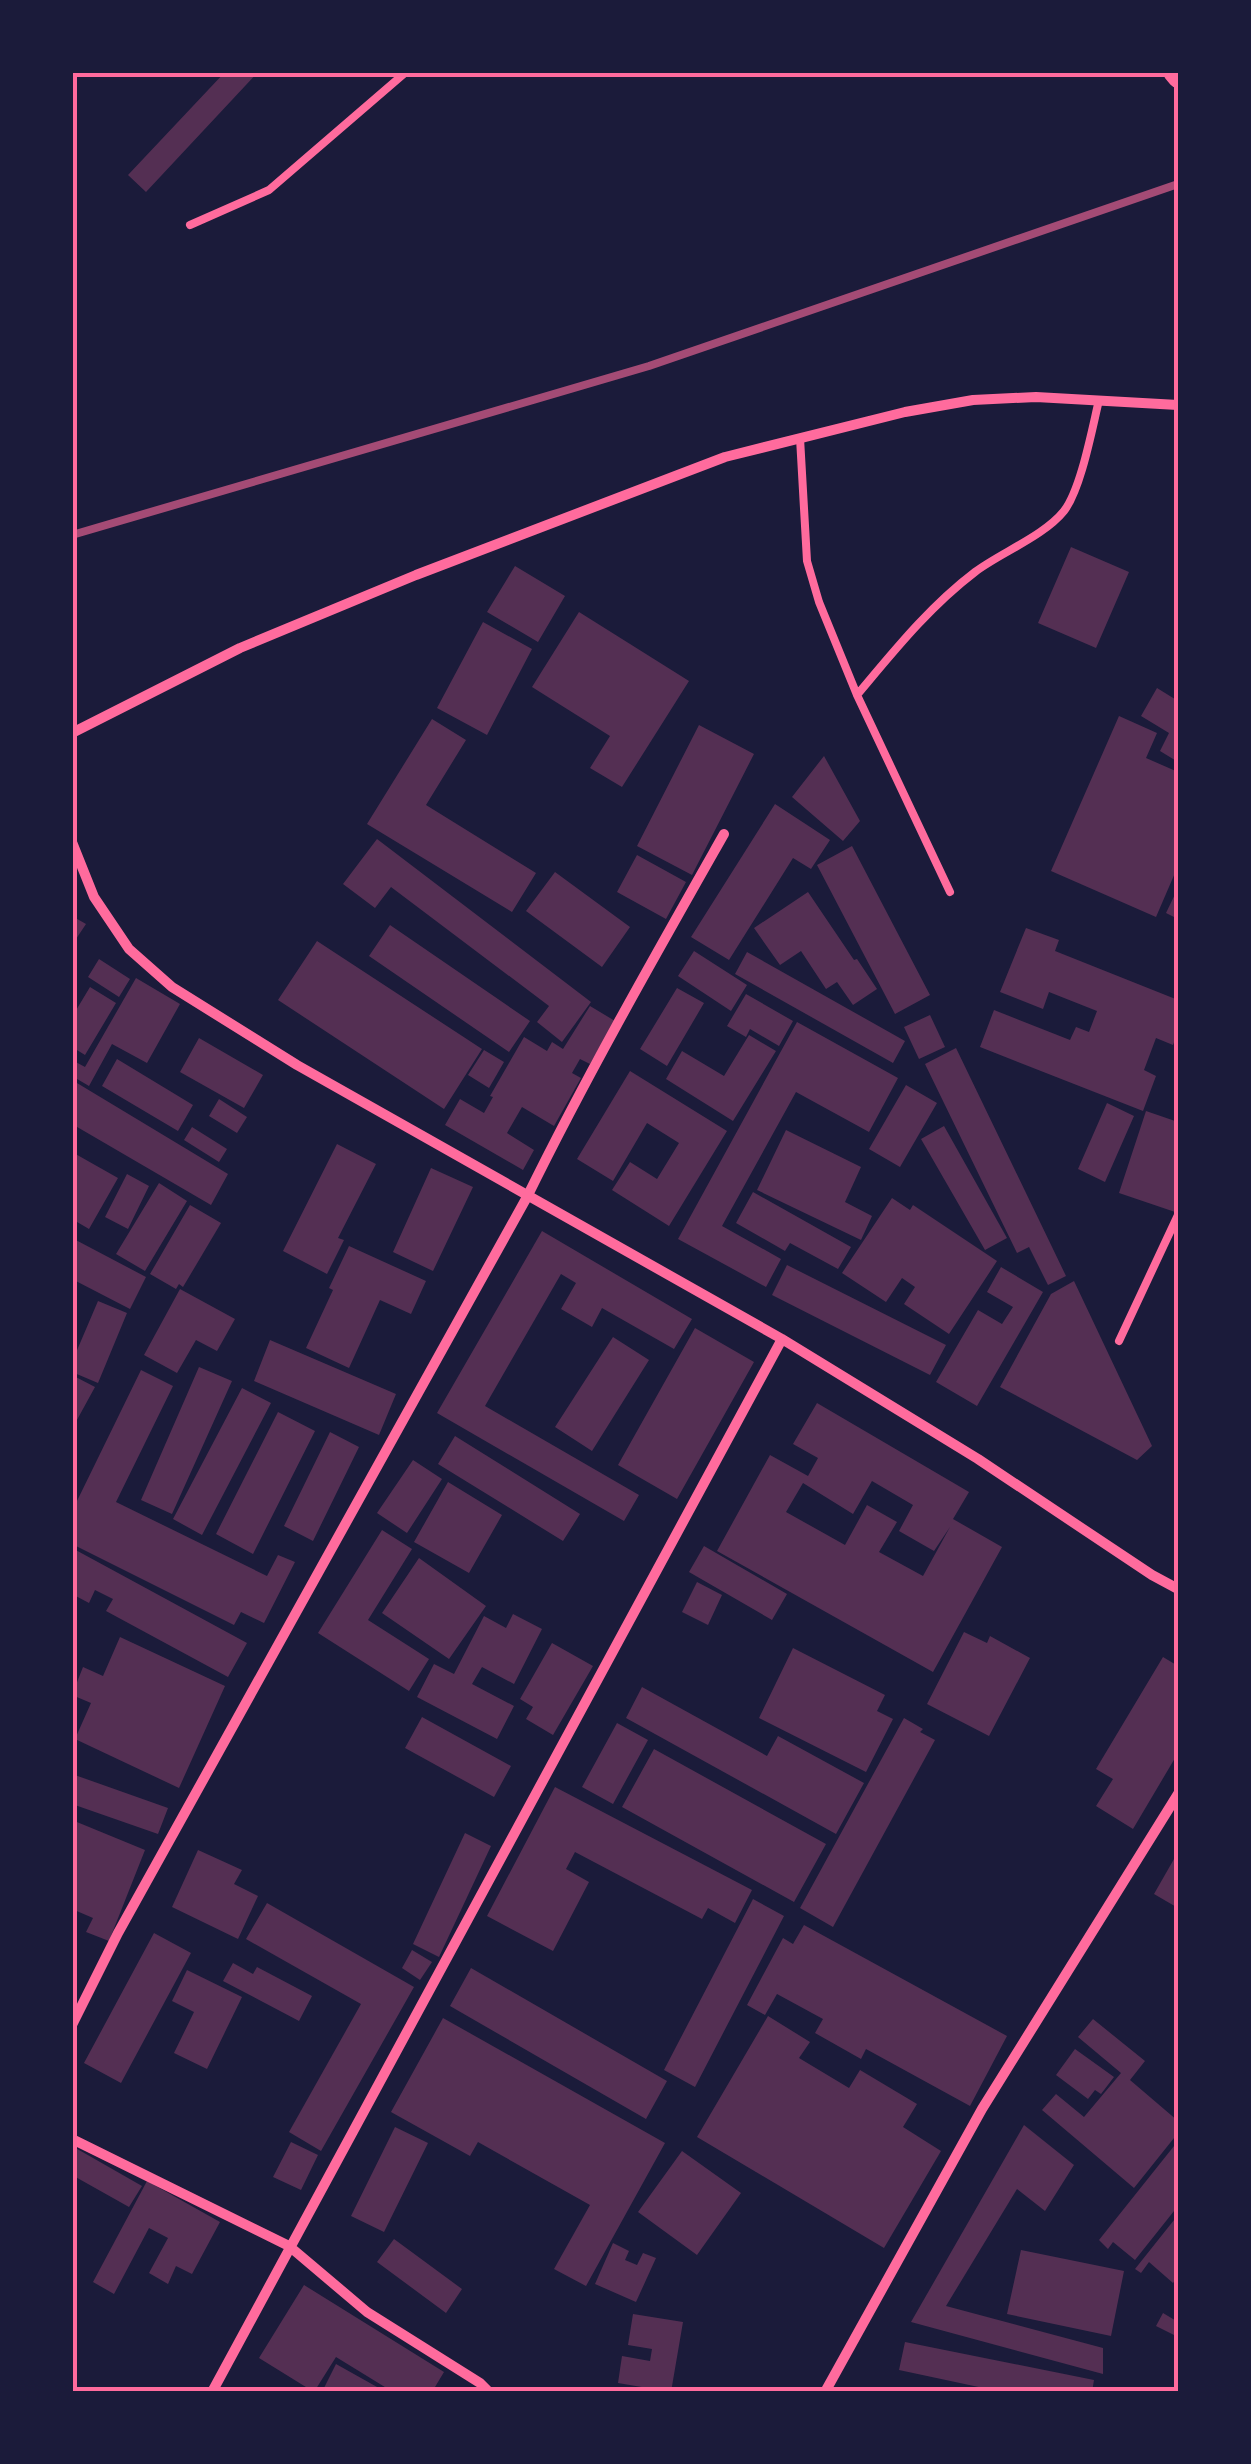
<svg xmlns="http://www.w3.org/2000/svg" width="1251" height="2464" font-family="Figtree,sans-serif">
  <rect width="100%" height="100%" fill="#1b1b3a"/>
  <path fill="#542f53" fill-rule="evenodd" d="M225,72H258L146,192L128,175Z
    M1071,547L1129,572L1096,648L1038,623Z
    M515,566L565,596L538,642L487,612Z
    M579,612L689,681L622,787L590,768L610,736L532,687Z
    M483,622L532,649L487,735L437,708Z
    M1157,688L1178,701V762L1160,751L1169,733L1141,716Z
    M1119,716L1157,733L1146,758L1178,772V866L1156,917L1051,871Z
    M432,719L466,740L426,805L536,873L512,912L367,824Z
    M699,725L754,754L692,875L637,846Z
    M824,756L860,821L843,841L792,797Z
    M775,804L830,840L811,869L793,858L729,960L691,937Z
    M377,839L591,1002L562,1042L537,1022L549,1006L391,887L375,908L343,884Z
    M852,846L930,995L895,1014L817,865Z
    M637,855L686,882L666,919L617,892Z
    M555,872L630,927L602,967L526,911Z
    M1178,888V919L1166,913Z
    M808,892L854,960L857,959L877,989L853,1005L837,982L826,989L801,951L780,965L754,928Z
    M72,916L86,924L72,945Z
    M390,925L530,1021L509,1052L369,956Z
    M1026,928L1059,940L1055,951L1178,1000V1031L1173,1045L1156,1038L1144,1070L1156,1076L1143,1111L980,1047L994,1010L1070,1040L1076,1027L1089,1032L1097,1011L1049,992L1043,1009L1000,992Z
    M317,941L482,1049L444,1109L278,1000Z
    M694,951L747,985L731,1011L678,976Z
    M747,952L905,1041L893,1063L735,974Z
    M99,959L130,979L119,997L88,977Z
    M136,978L180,1004L147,1063L112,1044L89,1086L72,1076V1060L85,1067Z
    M90,987L116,1003L85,1055L72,1047V1017Z
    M677,988L704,1003L667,1066L640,1049Z
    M746,994L793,1021L779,1046L750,1029L746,1037L727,1026Z
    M590,1006L615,1021L590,1064L580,1059L572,1073L581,1078L554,1126L522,1107L507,1133L534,1150L523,1170L445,1125L460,1099L484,1113L493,1097L490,1096L524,1037L547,1051L552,1042L563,1049Z
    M930,1015L945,1047L919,1059L904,1027Z
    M797,1022L898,1078L869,1132L796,1092L722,1226L781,1259L766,1287L678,1239Z
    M749,1035L776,1051L733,1121L666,1079L682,1051L724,1076Z
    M199,1038L263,1075L244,1108L180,1072Z
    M956,1048L1066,1276L1048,1285L1029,1247L1017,1253L925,1064Z
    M484,1050L504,1062L489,1088L468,1075Z
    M117,1059L193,1105L178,1131L102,1086Z
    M630,1071L727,1131L669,1226L612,1190L630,1162L657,1179L679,1143L647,1123L613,1181L577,1159Z
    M72,1080L228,1174L211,1205L72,1124Z
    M906,1085L937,1103L900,1167L869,1149Z
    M219,1099L247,1117L237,1133L209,1116Z
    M1107,1103L1134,1116L1105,1182L1078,1169Z
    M1146,1111L1178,1122V1213L1119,1193Z
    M944,1126L1007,1238L985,1250L921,1139Z
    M192,1127L227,1149L219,1162L184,1140Z
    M786,1130L861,1167L845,1202L872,1216L861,1240L757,1190Z
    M337,1144L376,1164L338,1238L344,1240L327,1274L283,1251Z
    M72,1152L118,1178L89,1229L72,1219Z
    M431,1168L473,1187L433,1271L393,1252Z
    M127,1174L149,1186L128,1229L105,1217Z
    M159,1183L187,1201L145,1271L116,1254Z
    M753,1192L851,1247L838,1269L790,1243L785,1251L736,1223Z
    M892,1198L910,1210L913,1205L997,1261L949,1334L904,1304L915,1287L902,1278L886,1302L842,1273Z
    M190,1205L221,1223L183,1287L179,1284L176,1289L150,1274Z
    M542,1231L692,1319L674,1349L602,1308L592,1327L561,1309L576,1283L561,1274L485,1406L639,1495L624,1521L437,1413Z
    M72,1238L146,1277L130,1309L72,1279Z
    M349,1246L426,1281L411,1314L380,1300L349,1368L306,1348L333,1290L329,1288Z
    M787,1265L946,1345L930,1375L772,1295Z
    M1001,1267L1043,1292L977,1406L936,1382L978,1310L1002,1324L1013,1307L987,1292Z
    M1074,1281L1152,1446L1137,1460L1000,1387L1051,1294Z
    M180,1289L235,1319L217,1351L196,1340L177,1373L144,1355Z
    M98,1301L127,1313L98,1383L72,1372V1362Z
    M695,1328L754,1362L677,1499L618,1465Z
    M613,1337L649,1360L592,1451L555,1427Z
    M270,1340L396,1394L379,1435L254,1381Z
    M199,1367L232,1381L172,1514L141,1500Z
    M141,1370L173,1386L116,1502L267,1576L278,1555L295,1562L264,1623L241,1612L234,1625L72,1544V1501L76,1503Z
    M72,1375L95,1387L72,1429Z
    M242,1388L271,1403L202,1535L173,1519Z
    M817,1403L969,1492L953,1519L1002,1547L933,1672L717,1551L770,1455L808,1476L818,1458L793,1444ZM872,1481L913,1505L899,1531L934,1551L950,1527L923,1576L879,1552L897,1522L867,1505L845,1545L786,1512L803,1483L853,1514Z
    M278,1412L315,1431L253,1554L216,1534Z
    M330,1432L359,1447L313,1541L284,1526Z
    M455,1436L580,1514L563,1541L438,1464Z
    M413,1460L442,1479L407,1533L377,1513Z
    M448,1482L502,1515L469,1573L414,1542Z
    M382,1530L412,1549L368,1620L429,1659L409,1691L318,1633Z
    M704,1546L787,1594L772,1620L689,1572Z
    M72,1548L247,1643L228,1677L106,1611L113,1599L95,1590L89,1603L72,1594Z
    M419,1558L486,1606L449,1659L382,1613Z
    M697,1582L722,1595L708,1625L682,1612Z
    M513,1614L542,1629L514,1684L482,1667L472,1684L514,1706L497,1739L417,1697L434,1664L454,1674L484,1616L506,1628Z
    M964,1632L987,1643L990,1636L1030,1658L989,1736L927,1704Z
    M120,1637L225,1686L179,1788L75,1739L91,1703L72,1695L83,1667L103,1676Z
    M552,1643L593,1666L553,1735L526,1719L533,1707L520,1699Z
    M793,1648L885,1695L877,1711L893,1719L866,1772L759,1718Z
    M1163,1657L1178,1666V1753L1133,1829L1096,1806L1113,1779L1096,1769Z
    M642,1687L767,1756L778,1736L864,1783L836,1834L626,1718Z
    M422,1717L511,1766L494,1797L405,1748Z
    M904,1718L923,1729L920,1732L935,1740L833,1927L800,1908Z
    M617,1723L648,1740L613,1804L582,1787Z
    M654,1749L826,1844L794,1902L622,1807Z
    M72,1774L168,1808L158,1834L72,1804Z
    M555,1787L752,1890L735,1923L708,1908L702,1919L575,1852L566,1869L589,1882L553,1951L487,1916Z
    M72,1820L145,1850L109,1941L86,1932L93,1918L72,1909Z
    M465,1833L491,1846L439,1957L413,1944Z
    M198,1850L242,1870L234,1884L258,1896L238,1939L172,1907Z
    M1178,1852V1908L1154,1894Z
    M753,1899L784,1916L695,2087L664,2070Z
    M267,1903L414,1987L321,2151L289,2132L361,2004L246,1939Z
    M804,1925L1007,2036L970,2106L866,2049L861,2059L815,2033L823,2019L777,1994L765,2015L747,2005L783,1938L793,1944Z
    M154,1933L191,1953L121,2083L84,2063Z
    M412,1950L432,1962L420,1980L402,1968Z
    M233,1963L253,1974L257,1967L312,1996L299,2021L223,1981Z
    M471,1968L667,2081L646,2119L450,2006Z
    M187,1970L242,1997L207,2069L174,2053L194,2012L172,2001Z
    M768,2016L810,2042L799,2058L849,2088L860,2070L917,2104L903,2127L941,2151L884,2248L697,2137Z
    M443,2018L665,2143L586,2286L554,2269L590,2205L478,2142L470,2156L391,2112Z
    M1093,2019L1145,2061L1130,2080L1178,2121V2133L1134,2188L1042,2110L1056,2094L1084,2117L1121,2073L1078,2037Z
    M1075,2049L1114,2077L1101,2094L1095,2090L1088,2099L1056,2075Z
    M1024,2125L1074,2165L1045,2211L1017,2189L946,2306L1103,2348V2374L911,2322Z
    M395,2127L428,2143L384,2232L351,2216Z
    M1178,2141V2206L1135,2260L1113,2242L1108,2249L1099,2240Z
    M291,2142L318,2155L301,2190L273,2177Z
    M72,2146L142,2186L129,2207L72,2175Z
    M682,2151L741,2193L697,2255L638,2212Z
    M147,2181L220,2222L192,2274L176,2266L168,2284L149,2273L168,2238L149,2228L114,2294L93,2282Z
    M1178,2215V2276L1173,2283L1149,2262L1141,2273L1135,2269Z
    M394,2239L462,2289L446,2313L377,2262Z
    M613,2243L629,2251L625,2260L637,2265L643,2253L656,2258L636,2302L595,2284Z
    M1021,2250L1124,2271L1111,2336L1007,2314Z
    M304,2285L444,2372L432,2392H393L336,2357L314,2392L259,2358Z
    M1163,2313L1178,2322V2337L1156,2326Z
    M633,2314L683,2322L671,2392L618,2383L622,2356L650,2361L652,2349L628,2345Z
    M905,2342L1094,2380L1092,2392H1002L899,2370Z
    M336,2364L386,2392H322Z"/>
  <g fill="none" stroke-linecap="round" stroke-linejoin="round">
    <path stroke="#ff6b9d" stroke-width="8" d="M190,225L269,190L406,72
      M800,438L807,561L819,602L857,695L950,892
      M857,695C894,651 929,607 975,572C1000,553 1044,536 1064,511C1081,489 1092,429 1099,400
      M1119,1341L1178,1215"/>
    <path stroke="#ff6b9d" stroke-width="10" d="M72,733L240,648L416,575L725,457L905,412L973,400L1036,397L1178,405
      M72,842L94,897L129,949L172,987L297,1065L782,1339L978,1459L1152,1575L1178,1589
      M72,2025L118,1933L527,1197C588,1073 656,954 724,834
      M72,2139L289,2246L367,2312L480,2383L489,2392
      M212,2392L782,1339
      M825,2392L982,2109L1178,1794"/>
    <path stroke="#ff6b9d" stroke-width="20" d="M1173,72L1178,78"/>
    <path stroke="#a44b75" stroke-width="8" d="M72,535L649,366L1178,184"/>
  </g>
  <rect width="1251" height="2464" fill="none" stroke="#1b1b3a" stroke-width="150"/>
  <rect x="75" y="75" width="1101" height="2314" fill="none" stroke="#ff6b9d" stroke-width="4"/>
</svg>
